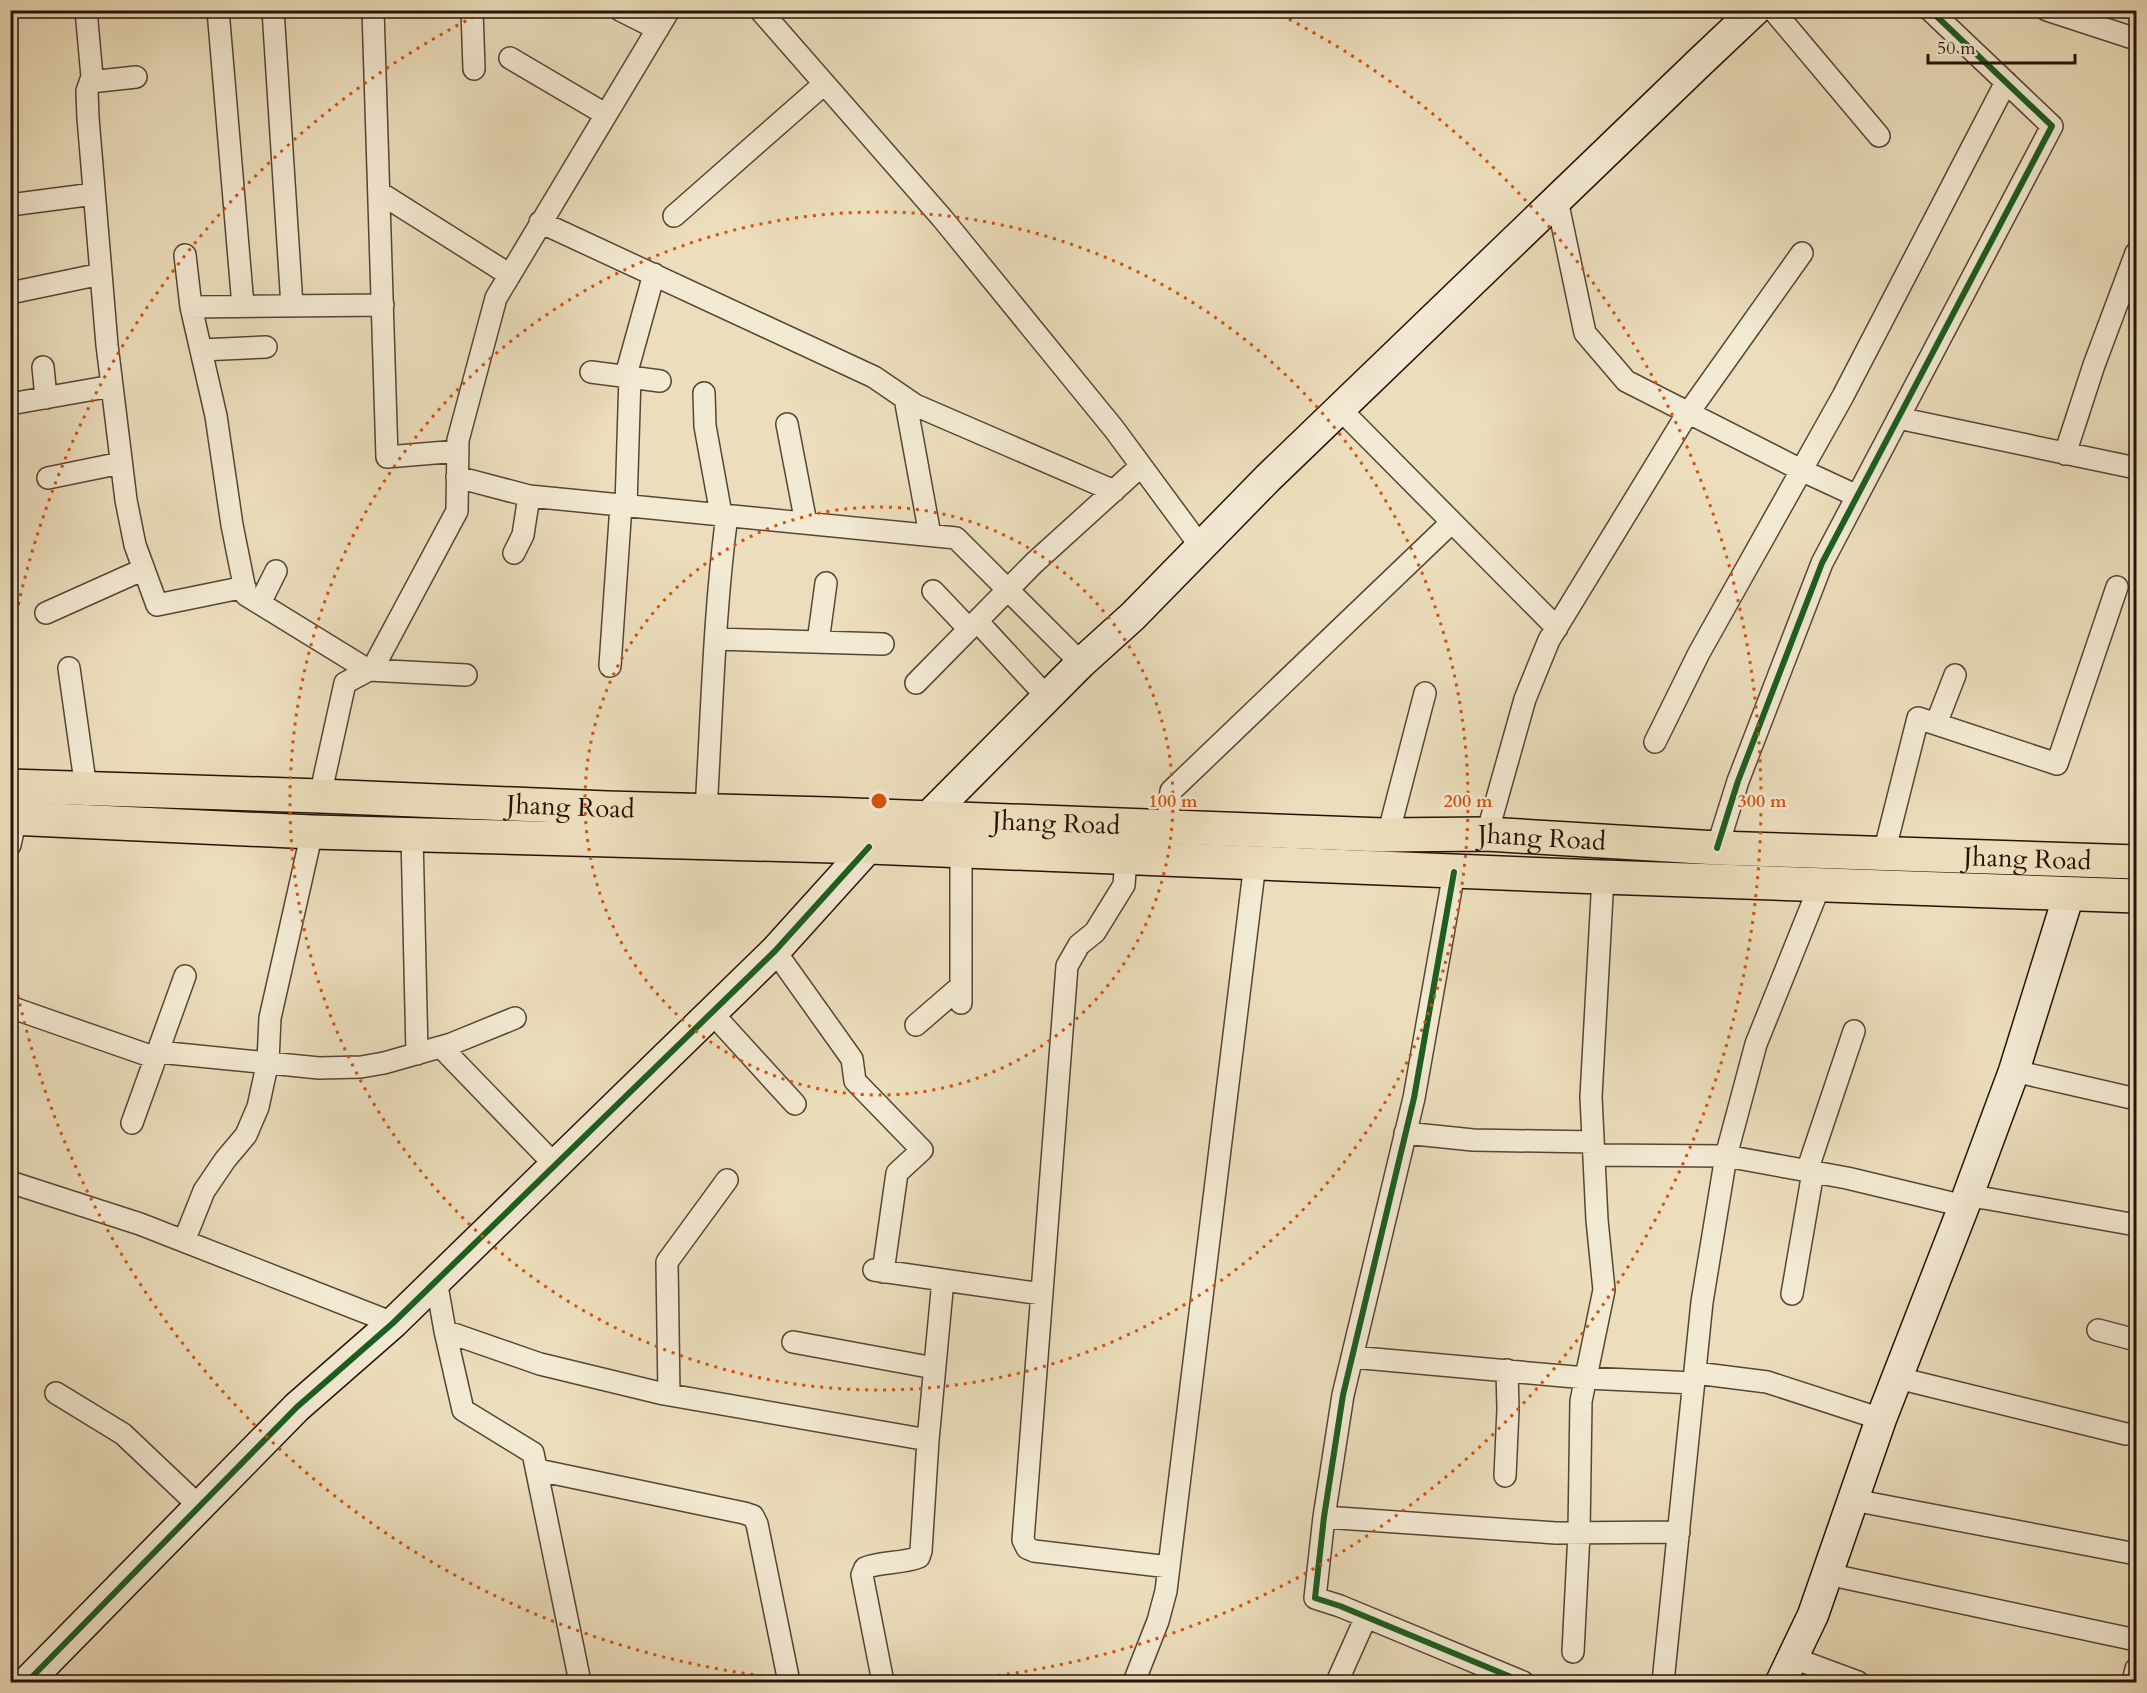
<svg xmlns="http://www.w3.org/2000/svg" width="2147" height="1693" font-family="Cardo,serif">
  <rect width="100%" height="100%" fill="#ecdebc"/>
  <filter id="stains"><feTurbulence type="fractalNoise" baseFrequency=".00333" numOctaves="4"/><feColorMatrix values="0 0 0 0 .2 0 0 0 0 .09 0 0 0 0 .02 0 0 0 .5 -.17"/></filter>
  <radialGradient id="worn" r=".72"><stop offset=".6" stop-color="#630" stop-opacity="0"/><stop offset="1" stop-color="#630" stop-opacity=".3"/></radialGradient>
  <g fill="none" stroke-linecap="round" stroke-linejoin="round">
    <defs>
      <path id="street" d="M86,10L92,77L87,91L88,118L107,345L126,500L135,545L157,605L245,587
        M218,10L243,306
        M273,10L292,306
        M373,10L387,457L458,451
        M472,10L474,69
        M620,10L658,29
        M760,10L942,218L1114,429L1201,547
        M1773,10L1879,136
        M2047,10L2136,39
        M510,58L605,114
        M90,82L136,77
        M380,193L510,275
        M1557,200L1585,333L1626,381L1801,470L1857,496
        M10,205L94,194
        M674,216L824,84
        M540,222L874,377L915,405L1114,491
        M185,255L191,307L216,416L232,525L246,595L368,670L466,675
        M10,293L101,274
        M191,307L383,305
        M201,350L266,347
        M43,367L46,398
        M591,372L660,381
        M626,375L654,274
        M704,393L705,426L721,514
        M905,398L930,535
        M10,404L112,386
        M1340,409L1557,628
        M1898,418L2136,468
        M787,424L806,523
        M2065,454L2094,365L2136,253
        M457,477L529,496L956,538L1081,663
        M48,478L121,463
        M626,506L630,376
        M514,553L523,535L529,496
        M933,591L969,629
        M260,603L276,571
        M46,613L144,569
        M977,621L1047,697
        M716,639L883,644
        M818,642L826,583
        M610,666L621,505
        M69,668L86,789
        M916,683L1034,563L1141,466
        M1936,724L1955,675
        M1655,742L1699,653L1843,396L2006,82
        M320,796L345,683L373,668L457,511L458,440L496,298L669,10
        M706,810C712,712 714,613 727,515
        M1167,827L1171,791L1452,522
        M1487,834L1525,699L1549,640L1684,419L1802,253
        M412,835L417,1054
        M1388,835L1425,693
        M10,845L16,818
        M1717,848L1738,781L1822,563L2052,126L1930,10
        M961,851V1003
        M1884,853L1918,718L2057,764L2117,587
        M1126,858L1124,885L1095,932L1079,945L1067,966L1023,1540L1027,1548L1034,1551L1169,1567
        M1454,872L1414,1098L1343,1395L1324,1517L1315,1598L1340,1606L1523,1682
        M775,951L852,1059L855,1081L922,1150L897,1173L883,1272
        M10,1007L156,1058
        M712,1013L795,1104
        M916,1025L961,986
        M441,1047L554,1164
        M158,1052L319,1068L361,1067L384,1063L451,1044L515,1018
        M2014,1071L2136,1099
        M132,1123L185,976
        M1405,1133L1473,1140L1593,1142
        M1594,1155L1726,1156L1847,1178L1964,1206
        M1807,1171L1854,1031
        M10,1182L140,1224L393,1323
        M1968,1197L1984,1198L2136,1225
        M184,1241L204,1191L225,1160L246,1135L258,1107L268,1061L270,1018L312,832
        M874,1270L1042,1294
        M436,1280L445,1331L463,1410L533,1453L580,1682
        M1792,1294L1813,1172
        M2098,1330L2136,1340
        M445,1331L540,1364L664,1394L928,1440
        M793,1342L934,1368
        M1352,1357L1586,1378L1694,1383
        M1696,1373L1767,1382L1881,1419
        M1898,1378L2126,1434
        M56,1393L123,1434L199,1506
        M669,1395L667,1262L727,1180
        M538,1470L744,1513L753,1516L757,1524L789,1682
        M1505,1476L1508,1409L1507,1370
        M1853,1500L2136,1554
        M1324,1517L1556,1533L1679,1532
        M1827,1574L2136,1640
        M1573,1652L1579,1533L1581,1401L1604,1290L1597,1220L1591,1097L1603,877
        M1793,1658L1858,1682
        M883,1682L862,1575L865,1568C882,1561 902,1564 919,1557L921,1551L928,1440L943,1280
        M1134,1682L1158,1621L1166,1591L1255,863
        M1337,1682L1366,1617
        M1663,1682L1702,1302L1726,1156L1756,1044L1820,885
        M2133,1682L2136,1669"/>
      <path id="secondary" d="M913,832L1081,663L1133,616L1268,478L1700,62L1755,10
        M27,1682L297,1407L393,1323L775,951L869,847
        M1781,1682L1813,1615L1881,1419L1964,1206L2014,1071L2069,894"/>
      <g id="primary">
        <path id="s1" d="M10,786L320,796L607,808L828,814L1383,835L1487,834L1717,848L2136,862"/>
        <path d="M10,818L312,832L869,847L1574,876L2136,896"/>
      </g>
    </defs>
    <use href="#street" stroke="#574536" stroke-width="24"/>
    <use href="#secondary" stroke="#251209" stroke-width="33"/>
    <use href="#primary" stroke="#251209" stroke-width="36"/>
    <use href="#street" stroke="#f3ead3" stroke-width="21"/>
    <use href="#secondary" stroke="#f3ead3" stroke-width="30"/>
    <use href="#primary" stroke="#ecdebc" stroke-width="33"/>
    <defs>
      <path id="cycleway" d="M1717,848L1738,781L1822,563L2052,126L1930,10
        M1454,872L1414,1098L1343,1395L1324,1517L1315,1598L1340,1606L1523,1682
        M27,1682L297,1407L393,1323L775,951L869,847"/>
    </defs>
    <use href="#cycleway" stroke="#f3ead3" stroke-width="10"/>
    <use href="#cycleway" stroke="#1b5e20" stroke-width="6"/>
  </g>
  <g fill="none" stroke="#d4520c" stroke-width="3" stroke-dasharray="3 6">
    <circle cx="879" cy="801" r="294"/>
    <circle cx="879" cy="801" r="589"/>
    <path d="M825 1682A883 883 0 0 1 11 962M11 640A883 883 0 0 1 485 11M1273 11A883 883 0 0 1 933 1682"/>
  </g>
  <g text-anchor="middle" stroke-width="5" stroke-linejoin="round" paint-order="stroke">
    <g font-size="26" fill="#251209" stroke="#f3ead3">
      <text dy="9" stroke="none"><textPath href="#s1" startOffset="561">Jhang Road</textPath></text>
      <text dy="9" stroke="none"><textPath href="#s1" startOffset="1047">Jhang Road</textPath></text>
      <text dy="9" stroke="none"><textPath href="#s1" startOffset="1533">Jhang Road</textPath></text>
      <text dy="9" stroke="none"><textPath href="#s1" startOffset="2019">Jhang Road</textPath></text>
    </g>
  </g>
  <circle cx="879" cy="801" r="9" fill="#d4520c" stroke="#f3ead3" stroke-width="3"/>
  <g font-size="18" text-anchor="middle" font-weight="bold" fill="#d4520c" stroke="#f3ead3" stroke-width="5" stroke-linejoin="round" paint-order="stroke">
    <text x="1173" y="807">100 m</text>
    <text x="1468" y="807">200 m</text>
    <text x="1762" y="807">300 m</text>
  </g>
  <rect width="2147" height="1693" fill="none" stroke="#ecdebc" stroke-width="36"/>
  <rect x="12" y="12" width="2123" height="1669" fill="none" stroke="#251209" stroke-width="3"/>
  <rect x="18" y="18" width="2111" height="1657" fill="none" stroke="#251209" stroke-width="1.5"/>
  <path d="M1928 54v9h147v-9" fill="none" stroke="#251209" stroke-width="3"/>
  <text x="1937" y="54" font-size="18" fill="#251209" stroke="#f3ead3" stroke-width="4.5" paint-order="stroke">50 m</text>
  <rect width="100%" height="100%" filter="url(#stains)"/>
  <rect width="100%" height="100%" fill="url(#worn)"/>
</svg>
